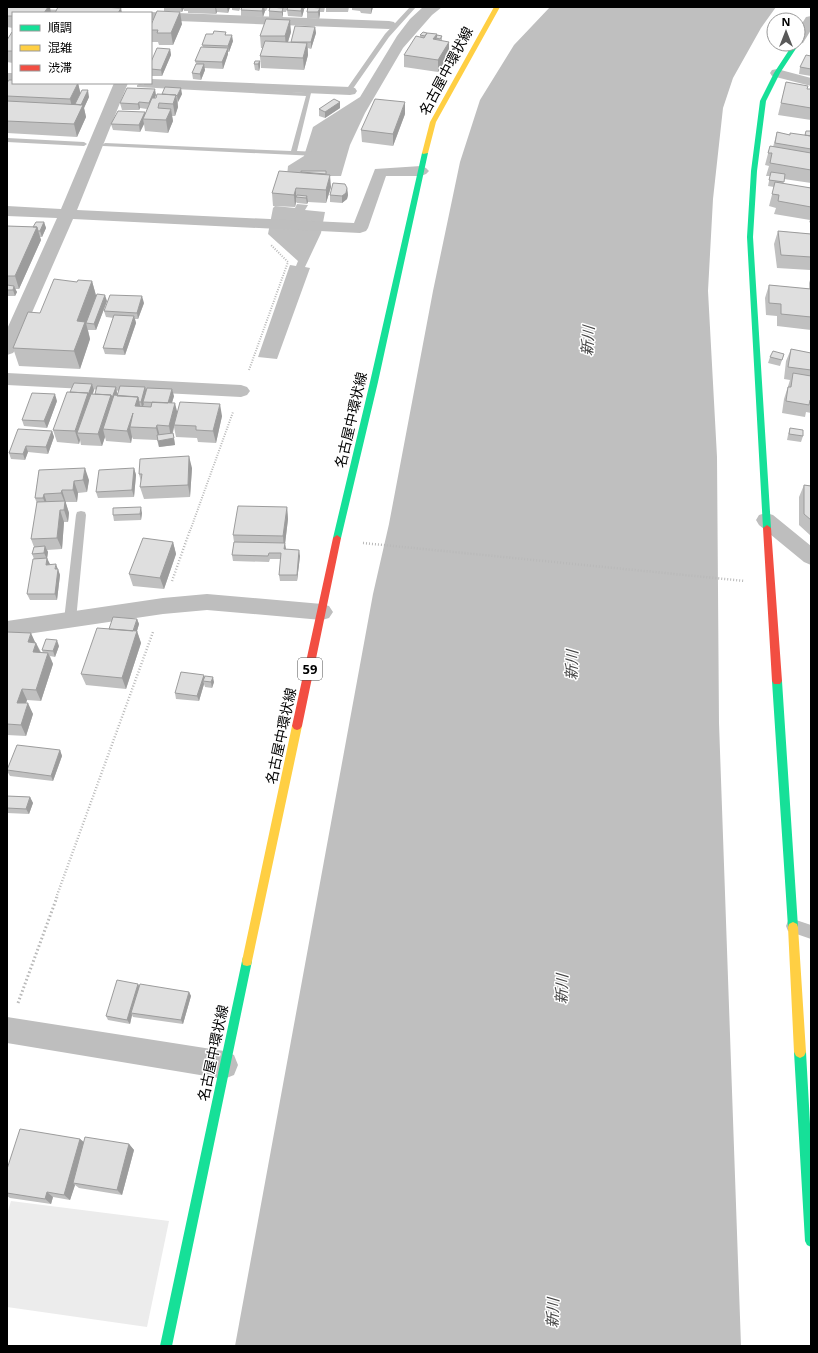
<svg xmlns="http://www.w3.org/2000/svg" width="818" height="1353" font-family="'Open Sans','Noto Sans JP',sans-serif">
  <rect width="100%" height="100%" fill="#fff"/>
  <path fill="#ececec" d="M11,1201L169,1221L147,1327L7,1307V1214Z"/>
  <path fill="#bfbfbf" d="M423,7H442L432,15L403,48L365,113L350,145L341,176H287L288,166L304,156L313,127L360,97L397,36L410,19Z
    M550,7H776L761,28L733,78L723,108L713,199L708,291L717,457L719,723L741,1346H235L373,594L389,524L433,291L460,162L480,100L514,45Z
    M297,204L308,205L305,210L325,212L321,233L305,267L310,268L277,359L258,357L290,265L296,266L298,261L268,234L273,208L275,206L295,208Z"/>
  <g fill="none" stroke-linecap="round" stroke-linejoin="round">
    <path fill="#bfbfbf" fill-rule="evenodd" d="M410,7H416L389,37L352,90H339V88L348,87L385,34Z
      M39,9L68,10L71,12H37V10Z
      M139,84L311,93L297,151L317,152L320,154L317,156L103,146L102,145L105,143L291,151L306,96L137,87V85Z
      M7,138L84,142L87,144L84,146L7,142Z"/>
    <path stroke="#b9b9b9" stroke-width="2" stroke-dasharray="1 1.5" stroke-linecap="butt" d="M249,370L288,262L271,245
      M190,531L233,412"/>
    <path stroke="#b9b9b9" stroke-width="2.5" stroke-dasharray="1 2" stroke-linecap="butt" d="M363,543L745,581
      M172,581L190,530
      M56,898L153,632"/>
    <path stroke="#b9b9b9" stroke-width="3" stroke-dasharray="1.5 2.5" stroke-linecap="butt" d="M18,1003L57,897"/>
    <path fill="#bebebe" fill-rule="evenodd" d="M81,511L85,512L86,515L76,620L74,623L70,625L66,623L64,620L76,515L77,512Z
      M793,919L811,925V939L788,931L786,926L788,921Z"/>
    <path fill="#bebebe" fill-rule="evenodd" d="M151,12L389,21L394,22L396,25L394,28L389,29L151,20V13H147Z
      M811,16V30L803,43L798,44V30L806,17Z
      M777,69L811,78V86L772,76L770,73L772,70Z
      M7,73H13V81H7Z
      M151,79L350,87L355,88L357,91L355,94L350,95L145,86L143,83H151Z
      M114,83H128L77,210L354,223L375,169L421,166L426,168L429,171L426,174L421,176H386L368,228L366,231L360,233L73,219L16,349L13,353L7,355V329L57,218L7,216V206L61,209Z
      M7,373L241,385L247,387L250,391L247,395L241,397L7,385Z
      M766,513L773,515L811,546V565L804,562L759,525L756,520L759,515Z
      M207,594L322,604L329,606L333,612L329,618L322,620L207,610L163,614L7,637V621L163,598Z
      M7,1017L224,1051L234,1055L238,1065L234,1075L224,1079L7,1043Z"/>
    <path fill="#16e098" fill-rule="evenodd" d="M798,43L799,44L780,73L766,101L757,171L753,237L771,528L767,531L763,528L747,237L751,171L760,101L774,73L793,44Z
      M425,151L428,153L378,382L341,538L337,541L333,538L370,382L422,153Z
      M777,677L780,678L782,681L798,927L797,930L793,932L789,930L788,927L772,681L774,678Z
      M247,956L251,957L252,961L172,1346H160L242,961L243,957Z
      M800,1046L804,1048L806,1052L811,1142V1247L807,1245L805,1241L794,1052L796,1048Z"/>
    <path fill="#ffcf43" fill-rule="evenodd" d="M494,7H500L436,122L428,153L423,154L422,153L430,122Z
      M297,722L300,723L302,726L252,961L251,965L247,966L243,965L242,961L292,726L294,723Z
      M793,922L797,924L798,927L806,1052L804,1056L800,1058L796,1056L794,1052L788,927L789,924Z"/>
    <path fill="#f24e42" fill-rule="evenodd" d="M767,525L771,528L782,681L780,684H774L772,681L763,528Z
      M337,535L341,538L302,726L300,729L297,730L294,729L292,726L333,538Z"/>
  </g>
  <path fill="#c0c0c0" d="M7,7L13,13V28L7,27Z
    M164,7H230L228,13L217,12L216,14L188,13V11H184V8L182,12L164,11Z
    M232,7H241L239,11L232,10Z
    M242,7H268L266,11H265L263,17L241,16V10Z
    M269,7H288L286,12H283V14L282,18L269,17Z
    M288,7H306L305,9H304L302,17L288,16L287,10Z
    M307,7H325L324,12H320V14L319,19L307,18Z
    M326,7H349L348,12H326Z
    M352,7H373L371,14L361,13L360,11L352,10Z
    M182,24L173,45H159L158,42H151V25Z
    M315,27L316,33L311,49L308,48V55L304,70L261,68L260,56L263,48H261L260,36L291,32L288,42L291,43V42Z
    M13,32V63L7,62V40Z
    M226,32V35L233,41L229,52H228V54L223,69L204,68L205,70L201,80L193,79L192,73L196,64L195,61L203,47L202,45L213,34Z
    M420,35H437L442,36V41L449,54L438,72L404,67V55L420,37Z
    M170,49L171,55L162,76H151V62Z
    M811,56V76L799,74L800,67Z
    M260,61V67L259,71L255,70L254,64Z
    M786,82L807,89H811V120L778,115Z
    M7,83H78L80,93L89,97L84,108L86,117L77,137L7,133Z
    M182,94L178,102V107L175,116H172L173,121L168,133L145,131L144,124L140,132L113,130L111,124L145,112V114L147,109L140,108L139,110H122L120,103L156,95L155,98Z
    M340,102V108L325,118L319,116V109Z
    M405,114L393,146L362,142L361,130Z
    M811,131V183L784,179L783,184L811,188V223L809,222L810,220L774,214L776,208L769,206L774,187L768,186L770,176H766L769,166L765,165L770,146L773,147L777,132L790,135H805Z
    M326,171V174L331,187L326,203L308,202L307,204L297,203L296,202L295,207L273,206L272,193L301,172Z
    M347,188L348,195L347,199L342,203L330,202V195Z
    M44,222L46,228L42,237H40L41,240L19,289H15L17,292L15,296H7V226L33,227Z
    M778,231L811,234V268L810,270L777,268L774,244Z
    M811,277V330L777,326V316L766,315L765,298L769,285L809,289V283Z
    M92,281L96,296L107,301L96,330H88L90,339L80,369L19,366L13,348L40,313L77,282Z
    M144,303L138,319H135L136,323L125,355L105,354L103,348L114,318L106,317L104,311Z
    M791,349L811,353V413L806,412L805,417L782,413L784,399L790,380L784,379L786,361Z
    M784,354L780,366L768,363L770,357Z
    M92,384L94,390L93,394H95L116,387L117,393L145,387L146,392L174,396L172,403L177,413L222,416L216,443L198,442L197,438L176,437L174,427L173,433L175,445L159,447L157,440L133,439L132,437L131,443L106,441L105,437L102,446L81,445L80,440L79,444L57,442L53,430L70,392Z
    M57,401L47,428L24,426L22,420Z
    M790,428L803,436L801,442L787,440L788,435Z
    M52,431L54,437L48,454L28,452L25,460L11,459L9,453Z
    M134,468L136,475L134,497L98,498L96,492Z
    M192,468L190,497L144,499L140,487L141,482L139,474Z
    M39,470L89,480L87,492L78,493L77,502H66V504L69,513L68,522H64L62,549L47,550L48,552L47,558L49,565L58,569L60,575L57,600H30L27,594L34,559L32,554L34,547L31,539L37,504L35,498Z
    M804,485L811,486V536L799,525V497Z
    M287,507L288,519L285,544L286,549L300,556L297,581H280L279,575L281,559H270L269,562L233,561L232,555L234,542L233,535Z
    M142,513L141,520L114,521L113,515Z
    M173,542L176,554L164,589L133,586L129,574Z
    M137,619L139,624L137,631L141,643L126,689L86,685L81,674L109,629Z
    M7,632L36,643L41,652L43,653L42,650L59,646L55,657L50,656L53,664L41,701L27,700L26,703L33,714L26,736L7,735Z
    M204,675V677L214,682L212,688L205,687L204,684L199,701L176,699L175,693Z
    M60,750L62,756L53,781L10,776L7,771V770Z
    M7,796L30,797L33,803L29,814L7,813Z
    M138,984L139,986L189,992L191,996L183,1024L133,1017L132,1015L130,1024L108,1020L106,1016Z
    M80,1139L84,1142L129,1144L134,1150L122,1195L79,1188L75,1185L70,1200L53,1197L51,1204L10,1198L7,1196V1169Z"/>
  <path fill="#9c9c9c" d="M48,7H50L51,13H44Z
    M181,7H184V8L182,12Z
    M215,7H216L217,12L216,14Z
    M227,7H230L228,13Z
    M263,7H264L265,11L263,17L262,11Z
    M302,7H303L304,10L302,17L301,11Z
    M371,7H373L371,14Z
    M121,8L122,13H118Z
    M283,8V14L282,18V12Z
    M320,8V14L319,19L318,12Z
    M180,12L182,24L173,45L171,33Z
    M290,20L291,32L286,48L285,36Z
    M315,27L316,33L311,49V42Z
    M437,34L436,46L433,39Z
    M232,35L233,41L229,52L228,46Z
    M449,42V54L438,72V60Z
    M307,43L308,55L304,70L303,58Z
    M228,48V54L223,69L222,62Z
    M170,49L171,55L162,76L161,70Z
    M260,61V67L259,71L258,64Z
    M204,64L205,70L201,80L200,74Z
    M78,83L81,95L73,111L70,99Z
    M181,88L182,94L178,102L177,96Z
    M155,89L156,95L150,109L149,103Z
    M88,90L89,97L84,108L86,117L77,137L74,124L81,105Z
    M176,95L178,107L175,116L173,104Z
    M139,102L140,108L139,110L138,104Z
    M340,102V108L325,118V112Z
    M405,102V114L393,146V134Z
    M171,109L173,121L168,133L166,120Z
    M145,112L146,118L143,119L144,124L140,132L139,125Z
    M330,175L331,187L326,203V190Z
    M296,188V202L295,207L294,195Z
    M347,188L348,195L347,199L342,203V196Z
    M307,196L308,202L307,204L306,198Z
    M44,222L46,228L42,237L40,231Z
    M37,227L41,240L19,289L15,276Z
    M92,281L97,299L86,323L90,339L80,369L74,351L77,321Z
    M14,286L17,292L15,296L13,290Z
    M105,295L107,301L96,330L94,324Z
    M142,296L144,303L138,319L137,313Z
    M134,316L136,323L125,355L123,349Z
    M92,384L94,390L77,433L80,440L79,444L75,431L88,393Z
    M116,387L117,393L114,404L103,429L105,437L102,446L98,434L111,395Z
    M145,387L147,394L143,402L144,404L142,408L141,402Z
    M172,389L174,396L170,409L168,403Z
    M55,394L57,401L47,428L44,421Z
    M138,397L141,409L135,406Z
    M175,403L178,415L174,425V427L171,438L169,426Z
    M220,404L222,416L216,443L213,431Z
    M133,413L130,427L132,437L131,443L127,431Z
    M157,425L160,437L159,440L156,428Z
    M52,431L54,437L48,454L46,447Z
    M174,438L175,445L159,447L158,441Z
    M26,446L28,452L25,460L23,454Z
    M189,456L192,468L190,497L188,485Z
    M85,468L89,480L87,492L83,480Z
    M134,468L136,475L134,497L132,490Z
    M74,481L78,493L77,502L73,490Z
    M62,490L69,513L68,522L64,510L65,503L61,493Z
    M44,494L48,506V510L43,498Z
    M141,507L142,513L141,520L140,514Z
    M287,507L288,519L285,544L286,549H284L283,536Z
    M60,510L64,522L62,549L57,538Z
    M173,542L176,554L164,589L160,578Z
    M45,546L48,552L47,559L44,553Z
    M299,550L300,556L297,581V575Z
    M47,558L50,564L48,571L46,565Z
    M56,564L60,575L57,600L55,594Z
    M137,619L139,624L134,641L132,635Z
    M137,631L141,643L126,689L122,678Z
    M31,633L36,644L28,642Z
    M57,640L59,646L55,657L53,651Z
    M36,643L41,654L33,652Z
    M48,653L53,664L41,701L36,690Z
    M204,675L205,680L203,681L204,684L199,701L197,696Z
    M213,677L214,682L212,688L211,682Z
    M22,689L27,700L23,713L17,703Z
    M28,703L33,714L26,736L21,725Z
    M60,750L62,756L53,781L51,776Z
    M30,797L33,803L29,814L26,809Z
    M138,984L140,988L131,1013L132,1015L130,1024L127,1020Z
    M189,992L191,996L183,1024L181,1020Z
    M80,1139L86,1144L73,1183L75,1185L70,1200L64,1195Z
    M129,1144L134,1150L122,1195L117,1190Z
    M47,1192L53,1197L51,1204L45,1199Z"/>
  <path fill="#dfdfdf" stroke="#9c9c9c" d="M7,7H48L44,13H13V16H7Z
    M58,7H102L121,8L118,13H55Z
    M242,7H263L262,11L241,10Z
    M270,7L283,8L282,12L269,11Z
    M288,7H302L301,11L287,10Z
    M308,7L320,8L318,12H307Z
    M157,11L180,12L171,33H157L158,30H151V25Z
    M266,19L290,20L285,36H260Z
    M295,26L315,27L311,42H291Z
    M214,31L226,32L225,35H232L228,46L202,45L206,34H213Z
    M12,32H13V51H7V40Z
    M423,32L427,33L425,36L420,35Z
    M427,33L437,34L433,39L449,42L438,60L404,55L416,36L424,38Z
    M437,35L442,36L440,39L436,38Z
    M265,41L307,43L303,58L260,56Z
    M201,47L228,48L222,62L195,61Z
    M157,48L170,49L161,70L151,69V62Z
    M806,55L811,56V69L800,67Z
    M255,61H260L258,64H254Z
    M196,64H204L200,74L192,73Z
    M9,80H13V83H78L70,99L7,96V83Z
    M786,82L808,86L807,89H811V108L781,103Z
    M165,87L181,88L177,96L176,95L162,94Z
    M127,88L155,89L149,103L139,102L138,104L120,103Z
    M82,90H88L81,105L75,104Z
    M157,94L176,95L173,104L159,103L158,108L171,109L166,120L143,119L152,98H156Z
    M334,99L340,102L325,112L319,109Z
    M375,99L405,102L393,134L361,130Z
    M7,101L83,105L74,124L7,121Z
    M118,111L145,112L139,125L111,124Z
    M806,131H811V136L805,135Z
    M777,132L790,135V133L811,136V149L775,143Z
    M770,146L811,153V170L770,163L772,153H768Z
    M279,171L330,175L326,190L296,188L294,195L272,193Z
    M301,171H326V174L301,172Z
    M771,172L785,174L784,182L769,180Z
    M775,182L811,188V207L778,201L779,195L772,194Z
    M333,183L345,184L347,188L346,193L342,196L330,195Z
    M297,195L307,196L306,198L296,197Z
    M36,222H44L40,231H38L37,227H33Z
    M7,226L37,227L15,276H7Z
    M778,231L811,234V257L781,255Z
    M54,279L77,282L78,280L92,281L77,321L85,322L74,351L13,348L28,312L40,313Z
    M7,285L14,286L13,290H7Z
    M769,285L811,289V317L781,314V304L769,303Z
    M97,294L105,295L94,324L86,323Z
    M110,295L142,296L137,313L104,311Z
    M114,315L134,316L123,349L103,348Z
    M791,349L811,353V370L788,367Z
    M773,351L784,354L782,360L770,357Z
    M793,373L811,376V400H810L809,405L786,401L788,387H791Z
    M74,383L92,384L88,395V393L70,392Z
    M97,386L116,387L112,398L111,395L95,394Z
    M120,386L145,387L141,402H139L138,397L117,396Z
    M147,388L172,389L168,403L143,402Z
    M67,392L88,393L75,431L53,430Z
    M32,393L55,394L44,421L22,420Z
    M91,394L111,395L98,434L77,433Z
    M114,395L138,397L135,406L151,407L152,402L175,403L169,426L157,425L156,428L130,427L133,413L127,431L103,429Z
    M180,402L220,404L213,431L196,430V426L174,425Z
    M790,428L803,430V436L789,434Z
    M18,429L52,431L46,447L26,446L23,454L9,453Z
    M173,433L174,438L158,441L157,435Z
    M189,456L188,485L140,487L142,474H139L140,459Z
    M85,468L83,480L74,481L73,490H62L61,493L44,494L43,498H35L39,470Z
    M134,468L132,490L96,492L99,470Z
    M804,485L811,486V520L804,514Z
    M65,501L64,510H60L57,538L31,539L37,502Z
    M238,506L287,507L283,536L233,535Z
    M141,507L140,514L113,515V508Z
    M143,538L173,542L160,578L129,574Z
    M234,542L285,543L284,549L299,550L297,575H279L281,553H269L268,556L232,555Z
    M45,546L44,553L32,554L34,547Z
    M47,558L46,565L56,564L55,569H58L55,594H27L33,559Z
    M113,617L137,619L133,631L109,629Z
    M97,628L137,631L122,678L81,674Z
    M7,632L31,633L28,642L36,643L33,652L48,653L36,690L22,689L17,703H28L21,725L7,724Z
    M46,639L57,640L53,651L42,650Z
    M181,672L204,675L197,696L175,693Z
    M205,676L213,677L211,682L203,681Z
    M17,745L60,750L51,776L7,770Z
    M7,796L30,797L26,809L7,808Z
    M117,980L138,984L127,1020L106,1016Z
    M140,984L189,992L181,1020L131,1013Z
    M20,1129L80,1139L64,1195L47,1192L45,1199L7,1193V1169Z
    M85,1137L129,1144L117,1190L73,1183Z"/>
  <g text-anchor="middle" stroke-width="3" stroke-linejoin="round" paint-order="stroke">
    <rect fill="#fff" stroke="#4c4c4c" stroke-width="1" x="298" y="658" width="24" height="22" rx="3"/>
    <g font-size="13" font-weight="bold" fill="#000">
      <text x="310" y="674">59</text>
    </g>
    <g font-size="14" fill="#000" stroke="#fff">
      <text transform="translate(446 71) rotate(-62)" y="5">名古屋中環状線</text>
      <text transform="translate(351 420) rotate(-77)" y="5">名古屋中環状線</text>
      <text transform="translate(281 736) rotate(-78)" y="5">名古屋中環状線</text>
      <text transform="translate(213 1053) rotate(-78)" y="5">名古屋中環状線</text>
    </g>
    <g font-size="15" font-style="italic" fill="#444" stroke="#fff">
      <text transform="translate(588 341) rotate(-86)" y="5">新川</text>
      <text transform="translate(572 665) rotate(-88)" y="5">新川</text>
      <text transform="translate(562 989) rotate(-88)" y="5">新川</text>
      <text transform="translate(553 1313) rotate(-88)" y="5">新川</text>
    </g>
  </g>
  <rect width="818" height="1353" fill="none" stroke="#000000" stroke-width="16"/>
  <rect x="12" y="12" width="140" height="72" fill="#ffffff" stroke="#999999"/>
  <rect x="20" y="25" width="20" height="6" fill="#16e098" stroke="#999999"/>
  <text x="48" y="32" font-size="12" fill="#000000">順調</text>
  <rect x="20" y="45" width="20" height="6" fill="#ffcf43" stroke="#999999"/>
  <text x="48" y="52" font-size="12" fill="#000000">混雑</text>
  <rect x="20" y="65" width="20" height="6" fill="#f24e42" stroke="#999999"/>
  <text x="48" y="72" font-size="12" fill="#000000">渋滞</text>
  <g transform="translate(786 32)"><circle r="19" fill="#ffffff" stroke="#999999"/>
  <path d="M0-3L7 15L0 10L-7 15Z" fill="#595959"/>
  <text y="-6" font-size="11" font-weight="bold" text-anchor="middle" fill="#000000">N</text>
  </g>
</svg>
